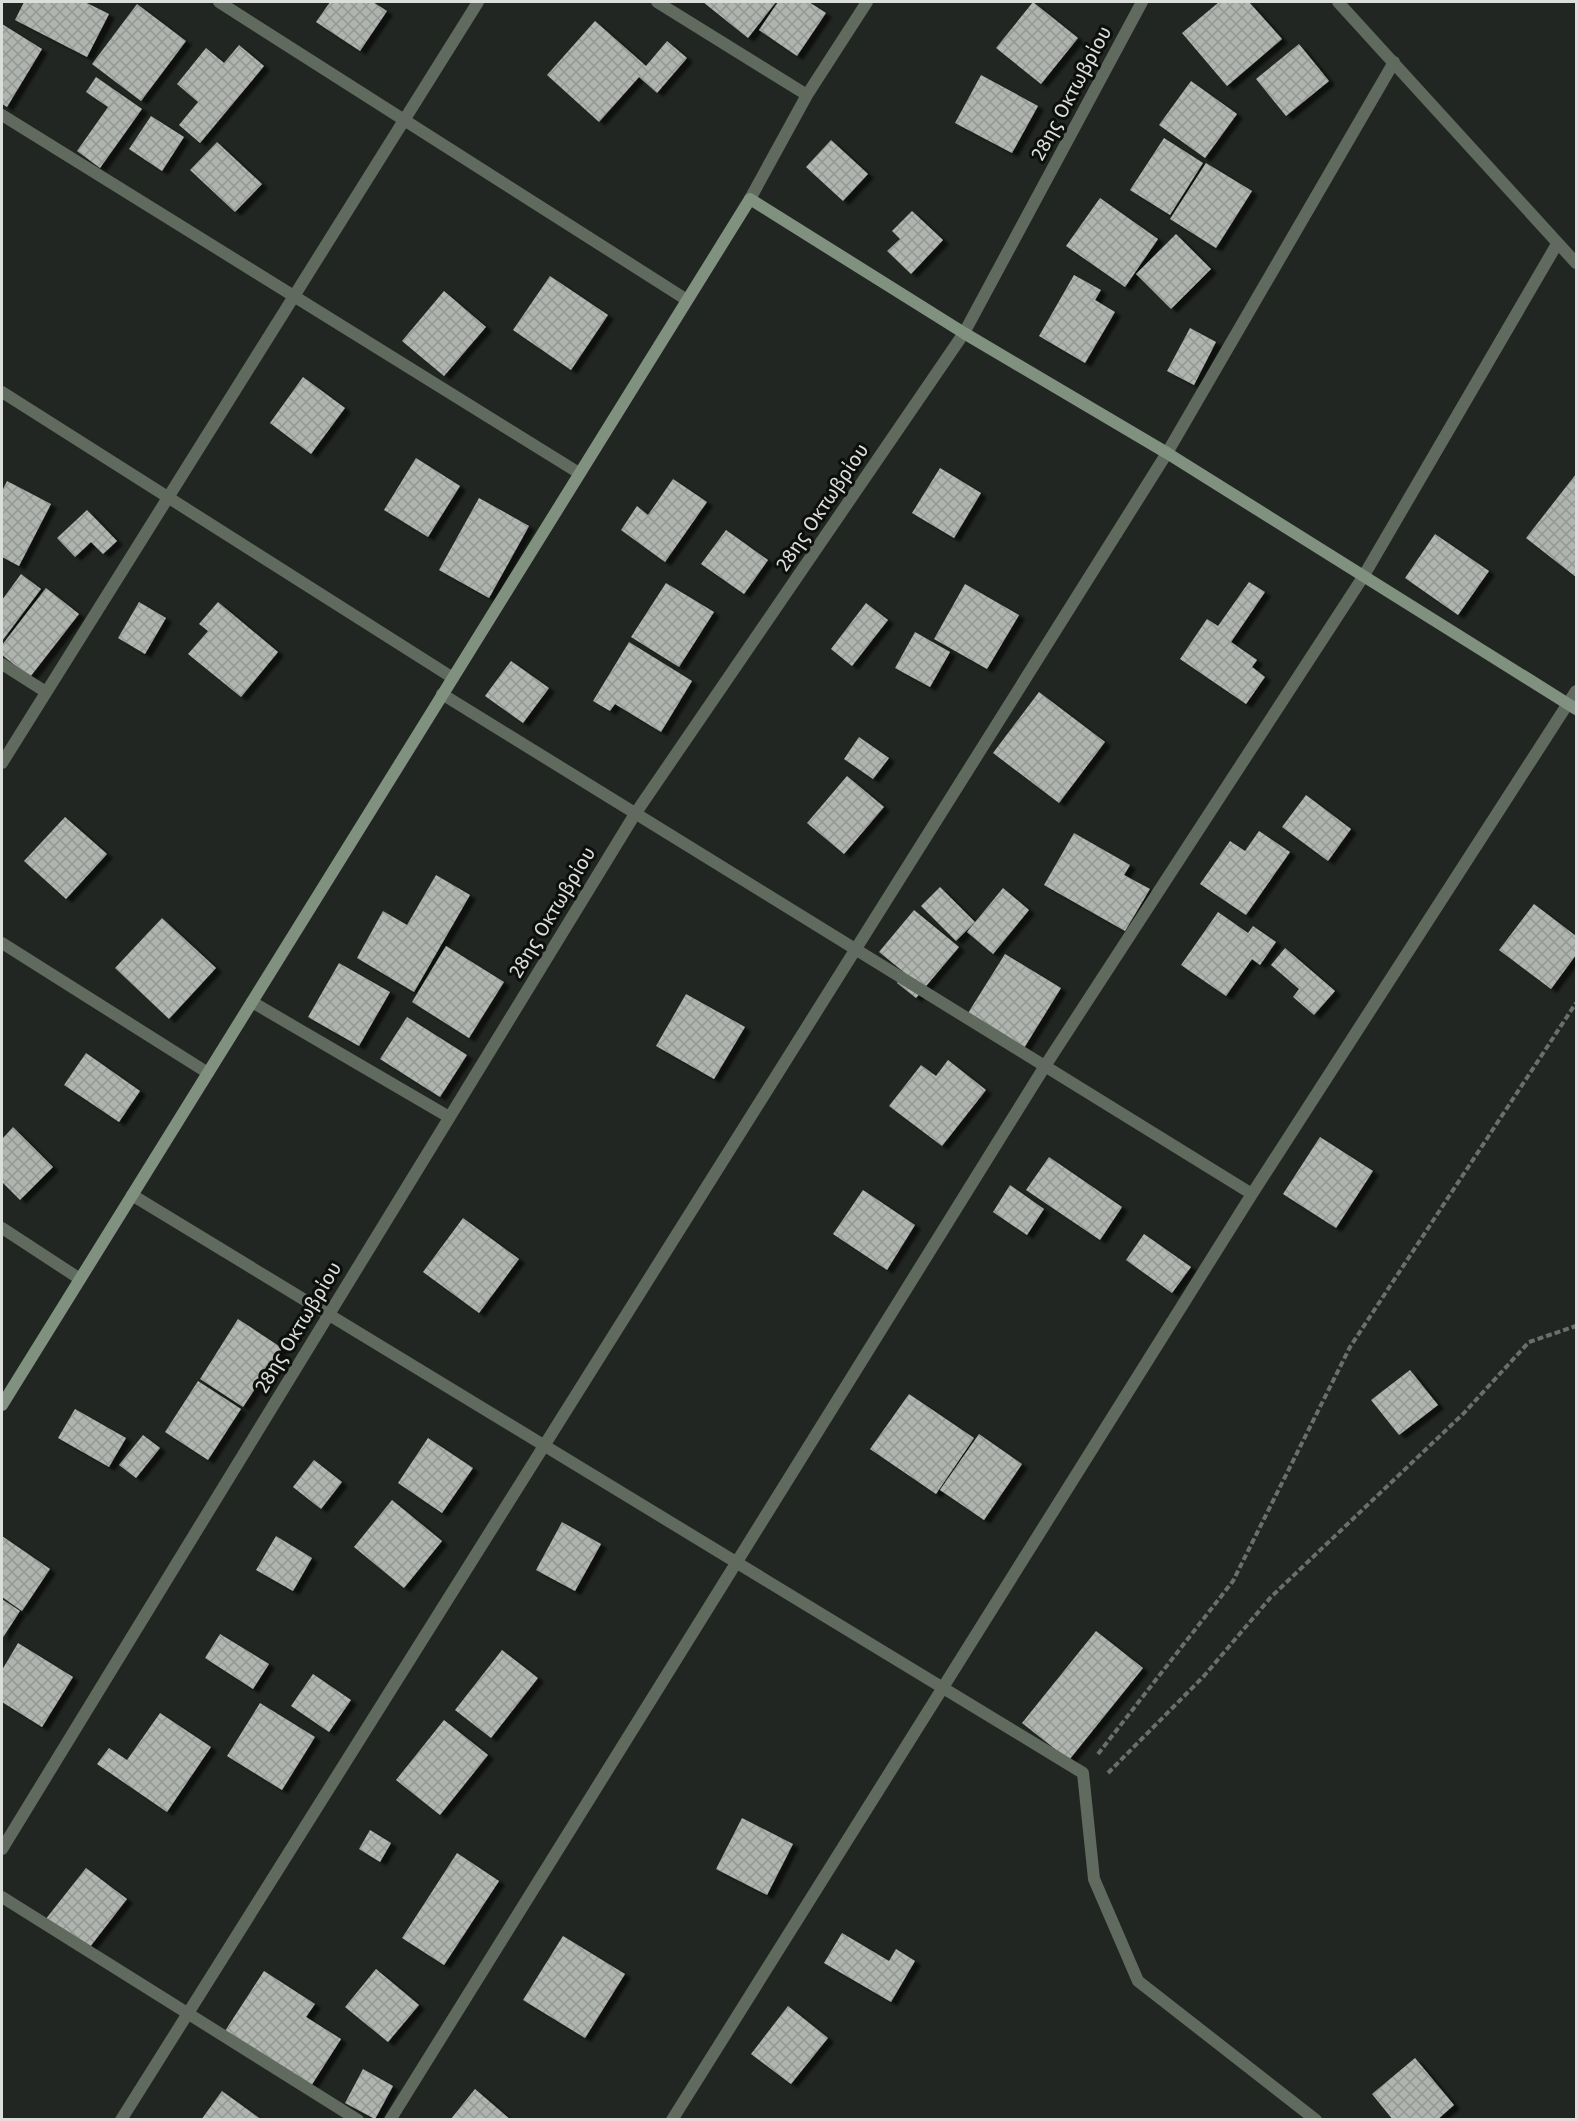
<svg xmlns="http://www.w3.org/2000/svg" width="1578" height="2121" font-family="'Fira Sans',sans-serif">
  <defs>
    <pattern id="building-cross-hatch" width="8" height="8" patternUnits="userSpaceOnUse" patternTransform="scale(1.5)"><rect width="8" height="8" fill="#afb4af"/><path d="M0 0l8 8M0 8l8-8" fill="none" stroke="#949894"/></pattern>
    <filter id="shadow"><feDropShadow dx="6" dy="4" stdDeviation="1.5" flood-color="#0009"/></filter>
  </defs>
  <rect width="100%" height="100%" fill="#222622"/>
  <path fill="url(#building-cross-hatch)" filter="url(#shadow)" d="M24,2H85L109,14L87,57L15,20Z
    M330,2H373L387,11L360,51L316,22Z
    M703,2H776L748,38Z
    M778,2H809L826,13L797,56L759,30Z
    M1033,2L1078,38L1041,84L996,48Z
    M1219,2H1249L1282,39L1227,86L1182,33Z
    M137,4L186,41L141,101L92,64Z
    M595,21L646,66L667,41L687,58L657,93L639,77L599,122L547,75Z
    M2,24L42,49L7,107L2,104Z
    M1299,44L1329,81L1286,116L1256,79Z
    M239,45L264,66L200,143L179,125L198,102L177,84L206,48L224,63Z
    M981,75L1038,106L1012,153L955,123Z
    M96,77L142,109L100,168L77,151L108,107L86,92Z
    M1191,81L1237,114L1205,158L1159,125Z
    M151,116L184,137L162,171L129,149Z
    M1164,138L1203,163L1170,215L1130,190Z
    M831,140L868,174L843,201L806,167Z
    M217,142L262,184L235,212L190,170Z
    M1206,163L1252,191L1216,248L1170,219Z
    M1100,198L1158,239L1125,287L1066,246Z
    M912,211L943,240L911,274L887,251L900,239L892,231Z
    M1176,234L1211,269L1171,309L1136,274Z
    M1074,275L1101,290L1095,300L1115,312L1085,363L1039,336Z
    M550,276L608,315L571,370L513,330Z
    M444,291L486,327L444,376L402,341Z
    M1190,328L1216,342L1194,385L1167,371Z
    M303,377L345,408L311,454L270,423Z
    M416,458L460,486L428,537L384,510Z
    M940,468L981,493L954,538L912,513Z
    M1576,474V577L1526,538Z
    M673,479L707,502L665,562L621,530L637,506L648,515Z
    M7,481L51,504L19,566L2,557V491Z
    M479,498L529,526L489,598L439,570Z
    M87,510L117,541L103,554L91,542L75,557L57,538Z
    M726,530L768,560L744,594L701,564Z
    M1435,534L1489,571L1458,615L1405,578Z
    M21,574L41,589L2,641V600Z
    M1249,582L1265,592L1231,642L1257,660L1252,667L1265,677L1246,704L1180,659L1207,619L1218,626Z
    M666,583L714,612L679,667L631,637Z
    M965,584L1019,615L987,669L934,639Z
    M46,588L79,614L30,677L2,655V645Z
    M139,602L166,618L145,654L118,638Z
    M218,602L278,652L241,697L188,654L208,631L199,624Z
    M866,603L888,620L852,666L831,649Z
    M915,632L950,652L930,687L895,668Z
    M629,642L692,681L661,732L615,704L610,711L593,701Z
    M511,661L549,688L523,723L485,696Z
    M1039,692L1105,742L1059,803L993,753Z
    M859,737L889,758L873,779L844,759Z
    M847,776L884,807L844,854L807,823Z
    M1306,795L1351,829L1328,861L1282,827Z
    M65,817L107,854L66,899L24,861Z
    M1259,831L1290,852L1246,915L1200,884L1230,841L1245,851Z
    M1074,833L1130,865L1124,875L1150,889L1125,931L1044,885Z
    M436,875L470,895L414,992L357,958L383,911L407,925Z
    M940,887L975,922L956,941L921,906Z
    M1003,888L1029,910L993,954L967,932Z
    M1534,904L1576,936V955L1551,989L1499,950Z
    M914,910L959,947L916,998L897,983L905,973L879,952Z
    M1218,912L1248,933L1253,926L1276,942L1260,965L1252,959L1226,996L1181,965Z
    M162,918L216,968L169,1019L115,968Z
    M446,946L504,982L469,1038L412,1002Z
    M1285,948L1335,991L1314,1015L1293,997L1299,989L1271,965Z
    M1005,954L1061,988L1024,1048L968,1013Z
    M339,963L390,992L359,1046L308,1017Z
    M686,994L745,1027L714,1079L656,1046Z
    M407,1017L467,1055L440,1097L380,1059Z
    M86,1053L140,1091L119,1122L64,1085Z
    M948,1060L986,1090L942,1146L889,1106L921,1065L936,1076Z
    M13,1127L53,1167L20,1200L2,1182V1139Z
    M1320,1137L1373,1171L1336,1228L1283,1194Z
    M1049,1157L1122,1207L1100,1240L1026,1190Z
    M1010,1185L1044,1209L1027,1235L993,1212Z
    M863,1190L915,1225L887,1270L833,1234Z
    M463,1218L519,1259L479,1313L423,1272Z
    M1144,1234L1191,1267L1172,1293L1126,1260Z
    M238,1319L282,1348L243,1407L200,1379Z
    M1410,1370L1438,1405L1399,1435L1371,1400Z
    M198,1381L241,1409L208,1460L165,1432Z
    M909,1394L974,1438L936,1494L870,1449Z
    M75,1409L126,1438L109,1467L58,1438Z
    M979,1434L1022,1464L984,1520L940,1490Z
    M143,1435L160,1448L136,1478L119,1465Z
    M428,1438L473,1468L442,1513L398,1483Z
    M314,1460L342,1482L321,1509L293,1487Z
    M392,1500L442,1541L404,1588L354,1547Z
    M562,1522L601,1544L575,1591L536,1570Z
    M2,1536L50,1569L22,1611L2,1597Z
    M276,1536L312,1558L293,1591L256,1570Z
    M2,1599L20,1611L2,1639Z
    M1096,1631L1143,1668L1069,1760L1022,1723Z
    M220,1634L269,1664L253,1689L205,1658Z
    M18,1643L73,1677L42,1727L2,1702V1670Z
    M502,1650L538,1678L491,1738L455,1710Z
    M313,1674L351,1700L329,1732L291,1706Z
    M260,1703L315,1737L282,1790L227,1756Z
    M160,1713L211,1747L167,1812L97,1764L109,1748L127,1760Z
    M444,1720L488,1755L440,1815L396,1780Z
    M742,1818L793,1844L767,1895L716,1869Z
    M370,1830L391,1843L380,1862L359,1849Z
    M457,1853L499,1881L444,1965L402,1938Z
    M86,1868L127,1899L86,1952L45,1920Z
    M842,1933L889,1961L896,1949L915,1961L891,2002L824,1963Z
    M563,1936L625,1974L585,2038L523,2000Z
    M376,1969L419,2005L388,2042L345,2007Z
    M264,1971L315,2004L306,2017L341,2039L311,2086L223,2034Z
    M788,2006L828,2038L791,2084L751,2054Z
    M1415,2058L1454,2105L1437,2120H1393L1372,2094Z
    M363,2069L393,2086L375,2119L345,2103Z
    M475,2089L511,2120H450Z
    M222,2091L262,2120H201Z"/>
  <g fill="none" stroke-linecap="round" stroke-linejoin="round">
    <path stroke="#6b6f6b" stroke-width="4" stroke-dasharray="6 3" stroke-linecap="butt" d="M1098,1754L1233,1581L1350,1347L1576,1003
      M1108,1773L1204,1676L1271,1597L1464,1413L1529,1342L1576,1326"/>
    <path stroke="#606a5f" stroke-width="12" d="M219,2L687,300
      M657,2L807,95
      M1338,2L1576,263
      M2,115L579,473
      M750,199L807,95L867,2
      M2,392L453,678
      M2,664L46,692
      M442,694L1252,1194
      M2,763L478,2
      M2,943L208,1073
      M252,1002L449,1117
      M132,1195L1083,1773L1094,1879L1138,1981L1316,2120
      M2,1228L80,1279
      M2,1849L635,814L964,333L1142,2
      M2,1897L358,2120
      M121,2120L1167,453L1394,62
      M390,2120L1045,1066L1363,577L1557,244
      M672,2120L1252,1194L1576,691"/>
    <path stroke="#819180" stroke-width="12" d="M2,1405L750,199L964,333L1167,453L1576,709"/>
  </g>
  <g text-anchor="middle" stroke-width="6" stroke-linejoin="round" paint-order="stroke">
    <g font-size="20" fill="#dbdedb" stroke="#0d0f0d">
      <text transform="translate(1071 93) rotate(-62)" y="7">28ης Οκτωβρίου</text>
      <text transform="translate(822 507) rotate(-56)" y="7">28ης Οκτωβρίου</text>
      <text transform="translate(552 912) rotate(-59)" y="7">28ης Οκτωβρίου</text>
      <text transform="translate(298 1327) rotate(-59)" y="7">28ης Οκτωβρίου</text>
    </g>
  </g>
  <rect width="1578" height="2121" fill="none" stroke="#dbdedb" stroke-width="6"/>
</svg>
